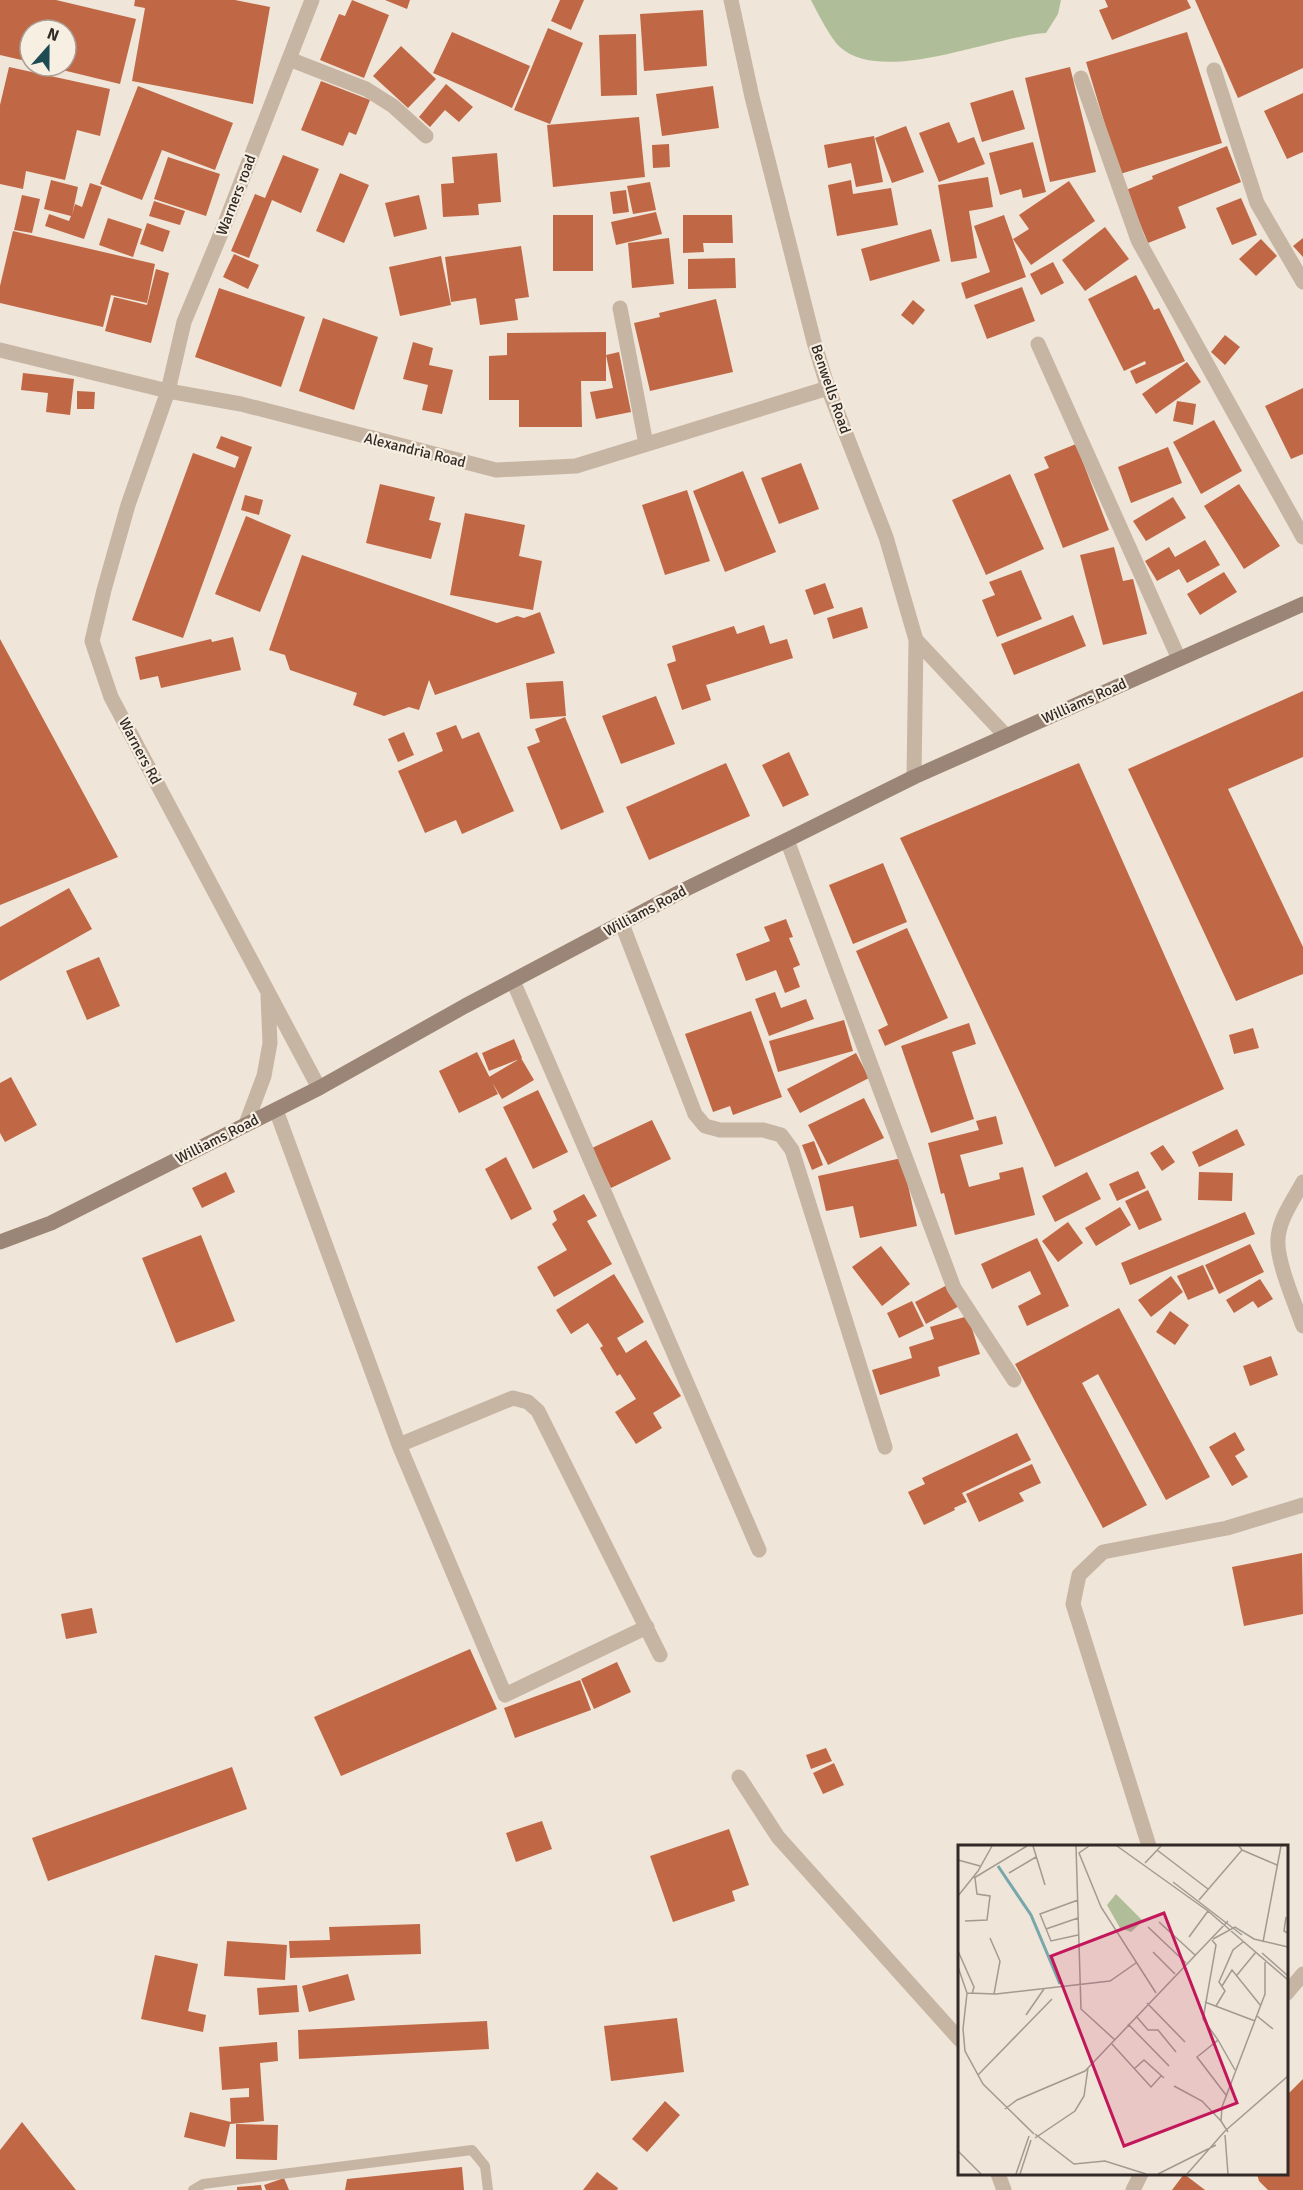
<svg xmlns="http://www.w3.org/2000/svg" width="1303" height="2190" font-family="Signika,sans-serif">
  <rect width="100%" height="100%" fill="#efe5d8"/>
  <path fill="#b0bd99" d="M811,0H1061L1058,14L1046,33C993,36 883,86 840,47C831,39 817,12 811,0Z"/>
  <path fill="#c06845" d="M0,0H56L136,19L120,84L50,67L66,66V30H30V62L0,55Z
    M135,0H235L270,7L253,104L132,81L145,8L134,6Z
    M352,0L389,15L364,78L320,60L339,14L345,16Z
    M385,0H410L407,9Z
    M560,0H584L571,30L551,21Z
    M1105,0H1187L1191,8L1112,40L1099,10L1108,7Z
    M1195,0H1303V68L1238,98Z
    M703,10L707,66L644,71L640,14Z
    M548,28L583,43L550,124L514,110Z
    M452,32L530,66L512,108L433,73Z
    M1187,32L1222,143L1120,174L1086,62Z
    M636,34L637,95L601,96L599,35Z
    M401,46L436,79L408,108L373,76Z
    M9,67L110,89L100,136L77,130L65,180L26,171L23,189L0,184V105Z
    M1070,67L1096,172L1050,182L1025,78Z
    M321,81L370,100L356,135L349,132L343,146L301,130Z
    M446,84L473,107L459,122L445,110L430,127L419,117Z
    M138,86L233,123L215,170L162,150L142,200L100,184Z
    M713,86L719,128L662,136L656,94Z
    M1013,90L1025,129L982,142L970,103Z
    M1303,93V152L1287,159L1264,111Z
    M639,117L645,177L553,187L547,125Z
    M949,122L958,143L974,137L985,164L939,182L919,133Z
    M906,126L924,172L892,183L875,138Z
    M874,136L883,182L856,187L851,163L828,168L824,145Z
    M1033,142L1046,192L1023,198L1021,189L1000,195L989,153Z
    M669,144L670,167L653,168L652,145Z
    M1227,146L1241,182L1178,207L1186,228L1148,243L1126,190L1153,179L1152,176Z
    M497,153L501,202L478,204L479,215L443,217L441,184L454,183L452,157Z
    M283,155L319,169L301,213L272,200L249,258L231,251L255,194L265,198Z
    M168,157L220,174L206,216L154,199Z
    M340,173L369,185L344,243L316,231Z
    M988,177L993,207L969,211L977,258L951,262L938,185Z
    M51,180L78,187L72,215L75,204L82,207L90,183L102,187L84,239L45,226L49,214L69,221L71,216L44,209Z
    M851,180L853,194L891,188L898,225L837,236L828,185Z
    M1069,181L1095,221L1031,265L1013,239L1029,229L1019,215Z
    M650,182L656,210L633,214L627,186Z
    M626,190L629,212L613,214L610,192Z
    M22,195L40,199L32,233L14,230Z
    M419,195L427,229L394,237L385,203Z
    M1241,198L1257,235L1232,245L1216,208Z
    M154,201L185,211L180,225L149,216Z
    M656,212L662,234L616,245L611,222Z
    M553,215H593V271H553Z
    M683,215H732L733,243H703L704,252L683,253Z
    M1004,215L1026,277L966,299L961,283L990,272L974,226Z
    M108,218L142,229L133,257L99,245Z
    M147,223L170,231L163,252L140,244Z
    M1105,227L1129,259L1085,291L1062,260Z
    M931,229L940,261L870,281L861,249Z
    M13,231L155,264L147,303L111,295L103,327L0,303V286Z
    M669,238L674,284L632,288L628,243Z
    M1303,238V257L1293,246Z
    M1261,239L1277,256L1256,276L1239,259Z
    M521,246L529,297L515,299L518,320L480,325L476,298L451,302L445,257Z
    M234,254L259,265L248,289L223,277Z
    M441,256L451,305L400,316L389,267Z
    M735,258L736,288L688,289V259Z
    M1053,262L1064,283L1041,295L1030,274Z
    M156,269L169,273L151,343L105,331L114,297L147,305Z
    M1136,275L1154,310L1159,308L1185,361L1136,384L1130,371L1146,364L1145,361L1124,371L1088,299Z
    M1022,287L1035,321L987,339L974,305Z
    M219,288L305,317L281,387L195,357Z
    M716,299L733,372L650,391L634,323L660,317L659,313Z
    M913,300L925,310L913,325L901,315Z
    M323,318L378,337L354,410L299,391Z
    M606,332V381H581L582,427H519V400H489V356L507,355V333Z
    M1225,335L1240,347L1225,365L1211,352Z
    M413,342L433,348L429,365L453,370L442,414L422,410L428,385L403,379Z
    M619,352L631,412L596,419L590,392L613,388L606,355Z
    M1187,362L1201,382L1156,414L1142,394Z
    M23,373L74,379L70,415L46,412L48,393L21,390Z
    M1303,388V454L1291,459L1265,406Z
    M77,391L95,392L94,409H77Z
    M1177,401L1196,404L1193,425L1173,421Z
    M1214,420L1242,471L1201,494L1173,442Z
    M221,436L252,447L183,638L132,620L193,453L235,468L239,457L216,448Z
    M1076,444L1109,530L1063,548L1034,474L1049,468L1044,457Z
    M1168,447L1182,483L1131,503L1118,467Z
    M801,463L819,509L779,524L761,478Z
    M743,471L776,552L725,572L693,491Z
    M1010,474L1044,549L986,575L952,500Z
    M380,484L435,497L429,520L441,523L431,559L366,543Z
    M1239,484L1280,546L1244,569L1204,506Z
    M687,490L710,561L665,575L642,505Z
    M245,495L263,500L259,515L241,510Z
    M1173,497L1186,518L1146,541L1133,521Z
    M465,513L525,525L519,556L542,561L533,610L450,595Z
    M246,516L291,535L260,612L215,594Z
    M1205,540L1220,565L1187,583L1179,569L1157,581L1145,561L1169,547L1175,557Z
    M1114,547L1123,581L1133,579L1147,634L1103,645L1080,555Z
    M302,555L497,623L517,616L524,618L540,612L555,653L435,695L429,680L419,710L409,707L384,716L353,705L357,693L290,670L285,655L269,650Z
    M1021,570L1042,619L997,637L982,600L995,595L989,582Z
    M1224,572L1237,592L1200,615L1187,594Z
    M825,583L834,608L814,615L805,590Z
    M862,607L868,628L833,639L827,618Z
    M1073,615L1086,646L1014,675L1001,644Z
    M764,625L770,644L787,639L793,658L706,685L711,700L682,710L667,664L676,661L672,646L734,626L737,634Z
    M233,637L241,670L161,688L158,676L140,680L135,657L211,639L212,642Z
    M0,639L118,857L0,905Z
    M563,681L566,716L530,719L526,683Z
    M1303,691V757L1228,789L1303,947V974L1236,1001L1128,769Z
    M656,696L675,744L621,764L602,716Z
    M565,717L604,812L561,830L527,747L540,742L535,729Z
    M456,725L462,739L479,732L514,811L462,834L456,820L425,833L398,771L443,751L436,733Z
    M404,732L414,755L398,762L388,739Z
    M789,752L809,795L783,807L762,765Z
    M726,763L750,816L649,860L626,807Z
    M1079,763L1224,1089L1055,1167L900,838Z
    M883,863L907,922L853,944L829,885Z
    M69,888L92,929L0,981V927Z
    M786,919L793,937L789,938L800,965L793,968L800,987L785,993L776,970L746,981L736,954L770,941L764,927Z
    M907,928L948,1018L885,1046L878,1030L888,1025L856,951Z
    M99,957L120,1006L87,1020L66,971Z
    M775,992L781,1008L806,999L814,1019L769,1036L755,999Z
    M751,1011L782,1097L733,1115L730,1106L713,1112L685,1034Z
    M844,1020L853,1051L778,1072L769,1041Z
    M969,1023L976,1044L952,1052L974,1119L931,1133L901,1046Z
    M1253,1028L1259,1048L1234,1054L1229,1035Z
    M514,1039L522,1058L489,1071L482,1053Z
    M477,1052L498,1094L459,1113L439,1071Z
    M856,1053L869,1078L800,1113L787,1089Z
    M521,1058L534,1080L502,1099L489,1077Z
    M11,1077L37,1125L5,1142L0,1133V1083Z
    M538,1090L568,1152L533,1169L503,1107Z
    M864,1098L884,1138L828,1165L808,1125Z
    M996,1116L1003,1144L960,1155L969,1187L1000,1179L999,1173L1023,1167L1035,1215L955,1235L944,1193L941,1194L928,1143L979,1130L976,1121Z
    M652,1120L671,1159L611,1188L592,1148Z
    M1237,1129L1245,1145L1199,1167L1192,1152Z
    M814,1141L823,1165L812,1170L802,1145Z
    M1163,1145L1175,1162L1162,1171L1150,1153Z
    M506,1157L532,1209L511,1220L485,1169Z
    M902,1158L917,1226L860,1238L853,1206L826,1211L818,1176Z
    M1138,1171L1146,1188L1117,1201L1109,1184Z
    M226,1172L235,1192L202,1208L192,1188Z
    M1087,1172L1101,1199L1055,1222L1042,1196Z
    M1199,1172L1233,1173L1232,1201L1198,1200Z
    M1148,1190L1162,1220L1139,1230L1125,1201Z
    M584,1194L597,1216L587,1221L612,1264L554,1297L537,1267L567,1250L552,1224L557,1220L553,1211Z
    M1120,1207L1131,1225L1096,1246L1085,1228Z
    M1245,1212L1255,1234L1130,1285L1121,1263Z
    M1068,1222L1083,1243L1058,1262L1042,1241Z
    M201,1235L235,1321L176,1343L142,1258Z
    M1037,1238L1069,1306L1027,1326L1018,1306L1041,1294L1030,1271L992,1289L981,1264Z
    M1250,1244L1264,1272L1219,1294L1205,1265Z
    M881,1246L910,1284L882,1306L852,1267Z
    M1203,1265L1214,1289L1188,1300L1177,1276Z
    M614,1274L644,1322L617,1338L626,1353L646,1340L681,1396L653,1413L662,1428L636,1444L615,1412L636,1399L620,1374L617,1376L600,1348L603,1346L588,1323L571,1334L556,1310Z
    M1171,1276L1183,1292L1151,1317L1138,1300Z
    M1260,1279L1273,1299L1258,1308L1253,1301L1234,1313L1226,1300Z
    M951,1283L963,1304L926,1324L915,1302Z
    M912,1301L924,1326L899,1338L887,1313Z
    M1119,1308L1210,1477L1166,1500L1098,1374L1082,1383L1147,1505L1103,1528L1015,1364Z
    M1170,1311L1189,1325L1175,1345L1156,1332Z
    M968,1316L980,1354L938,1367L940,1376L880,1395L872,1370L912,1358L909,1347L934,1339L930,1327Z
    M1271,1356L1278,1375L1250,1386L1243,1366Z
    M1235,1432L1245,1450L1235,1456L1248,1477L1232,1486L1209,1447Z
    M1017,1433L1031,1460L962,1493L967,1502L954,1508L955,1510L924,1525L908,1492L925,1484L922,1478Z
    M1032,1464L1041,1483L1019,1493L1024,1501L979,1522L966,1494Z
    M1302,1553L1303,1614L1244,1626L1232,1567Z
    M92,1608L97,1633L66,1639L61,1614Z
    M470,1649L497,1709L341,1776L314,1717Z
    M617,1662L631,1692L594,1709L581,1679Z
    M580,1680L591,1710L515,1738L504,1708Z
    M826,1748L832,1761L811,1769L806,1755Z
    M834,1763L844,1785L823,1794L813,1773Z
    M232,1767L247,1809L48,1881L32,1838Z
    M542,1821L552,1849L516,1862L506,1833Z
    M729,1829L749,1885L732,1891L735,1901L673,1922L650,1856Z
    M420,1924L421,1954L290,1958L289,1941L330,1940L329,1927Z
    M227,1941L287,1945L285,1980L224,1976Z
    M155,1955L198,1964L188,2011L206,2015L203,2032L141,2019Z
    M348,1974L355,2000L309,2012L302,1986Z
    M297,1985L299,2012L259,2015L257,1988Z
    M677,2018L684,2072L611,2081L604,2026Z
    M487,2021L489,2049L299,2059L298,2030Z
    M277,2042L278,2061L260,2063L264,2121L230,2124L225,2147L184,2137L190,2112L231,2122L230,2098L249,2097V2088L222,2090L219,2047Z
    M1303,2079V2190H1268L1259,2181L1257,2174H1286V2096Z
    M665,2101L680,2115L647,2152L632,2139Z
    M22,2122L76,2190H0V2150Z
    M236,2124L278,2125L277,2160L236,2159Z
    M462,2167L464,2190H345L347,2179Z
    M597,2172L618,2188L617,2190H583Z
    M1184,2174L1205,2190H1172Z
    M284,2178L289,2190H266L264,2185Z
    M261,2185L262,2190H237V2187Z"/>
  <g fill="none" stroke-linecap="round" stroke-linejoin="round">
    <path stroke="#c7b5a4" stroke-width="10" d="M193,2190L203,2184L472,2150L485,2166L488,2190"/>
    <path stroke="#c7b5a4" stroke-width="15" d="M312,0L222,231L184,322L168,391L128,505L104,590L92,641L111,697L319,1088
      M731,0L752,97L814,342L828,388L886,537L916,640L914,777
      M289,59L366,89L393,106L426,136
      M1214,70L1257,203L1303,282
      M1081,78L1138,240L1303,537
      M620,308L646,444
      M1038,344L1179,659
      M0,350L168,391L241,404L496,470L576,466L828,388
      M916,640L1006,736
      M787,840L954,1288L1014,1380
      M622,924L695,1114L705,1126L720,1130H763L781,1135L792,1150L885,1447
      M513,981L759,1550
      M276,1110L399,1445L505,1695L647,1627
      M246,1124L264,1076L270,1043L268,996
      M1303,1182C1294,1199 1279,1219 1278,1239C1276,1260 1295,1304 1303,1326
      M399,1445L513,1398L528,1402L538,1411L660,1655
      M739,1777L778,1837L960,2040
      M1149,1846L1073,1604L1079,1575L1103,1552L1227,1528L1303,1505
      M1286,1994L1303,1974
      M998,2174L1004,2190
      M1133,2190L1141,2174"/>
    <path stroke="#9a8576" stroke-width="15" d="M0,1242L51,1223L319,1088L465,1006L686,889L787,840L914,777L1303,604"/>
  </g>
  <g text-anchor="middle" stroke-width="4.5" stroke-linejoin="round" paint-order="stroke">
    <g font-size="15" fill="#322a26" stroke="#f8efe3">
      <text transform="translate(236 195) rotate(-69)" y="5">Warners road</text>
      <text transform="translate(831 389) rotate(71)" y="5">Benwells Road</text>
      <text transform="translate(415 450) rotate(14)" y="5">Alexandria Road</text>
      <text transform="translate(1084 701) rotate(-24)" y="5">Williams Road</text>
      <text transform="translate(140 751) rotate(62)" y="5">Warners Rd</text>
      <text transform="translate(645 911) rotate(-28)" y="5">Williams Road</text>
      <text transform="translate(217 1139) rotate(-27)" y="5">Williams Road</text>
    </g>
  </g>
  <g transform="translate(958 1845)">
    <rect width="330" height="330" fill="#efe5d8"/>
    <path d="M158,49L185,76L173,87L162,83L149,60Z" fill="#b0bd99"/>
    <path fill="none" stroke="#78a7ab" stroke-width="3" d="M40,21L73,70L102,139"/>
    <path fill="none" stroke="#a39a91" stroke-width="1.5" d="M75,1L87,40M118,1L123,164L157,195M131,1L121,8L143,62L198,148M159,1L250,66L330,135M199,5L250,44M284,5L319,20M0,15L22,21M187,18L203,1M51,28L78,12M16,33L69,1M215,37L284,90M0,51L20,26L34,1M241,55L284,5L281,1M328,72L326,86L330,88M7,76L29,75L32,51L19,49L17,33M201,77L237,110M190,82L228,118M88,84L120,73M120,90L93,96L82,69L120,55M231,92L250,66M32,93L42,116L36,149M255,94L277,82L296,94L330,102M254,95L258,100L245,174L260,195L239,212L268,250M305,97L323,1M0,106L16,142L14,149M195,107L217,129M304,108L330,131M0,122L9,148L5,184L7,206L25,239L76,289M279,130L298,107M264,141L274,125L303,161M9,148L38,149L152,136L178,118M247,157L297,176M189,158L227,197M258,161L267,146L261,137L275,105L285,97M68,170L86,144M178,171L190,185H200L218,207M299,171L315,184M170,179L211,221M260,195L277,225M154,199L193,242L203,231M176,224L186,215L206,233M20,230L94,154M216,241L244,256L263,276M47,264L59,255L127,226L270,76M270,287L263,276L264,262L307,149V117M77,289L116,319L147,316L188,329M267,290L270,329M77,293L117,266L126,251L130,223M0,306L23,329M58,329L71,291M62,329L73,295M200,329L258,300M229,329L267,286L330,231"/>
    <path fill="#c2185b" fill-opacity="0.15" stroke="#c2185b" stroke-width="3" d="M206,68L279,258L166,301L93,111Z"/>
    <rect width="330" height="330" fill="none" stroke="#322a26" stroke-width="3"/>
  </g>
  <g transform="translate(48 48) rotate(21)"><circle r="28" fill="#f8efe3" stroke="#a9a097" stroke-width="1.5"/>
  <path d="M0-4.5L10 22L0 15L-10 22Z" fill="#1d4c52"/>
  <text y="-9" font-size="16" font-weight="bold" text-anchor="middle" fill="#322a26">N</text>
  </g>
</svg>
